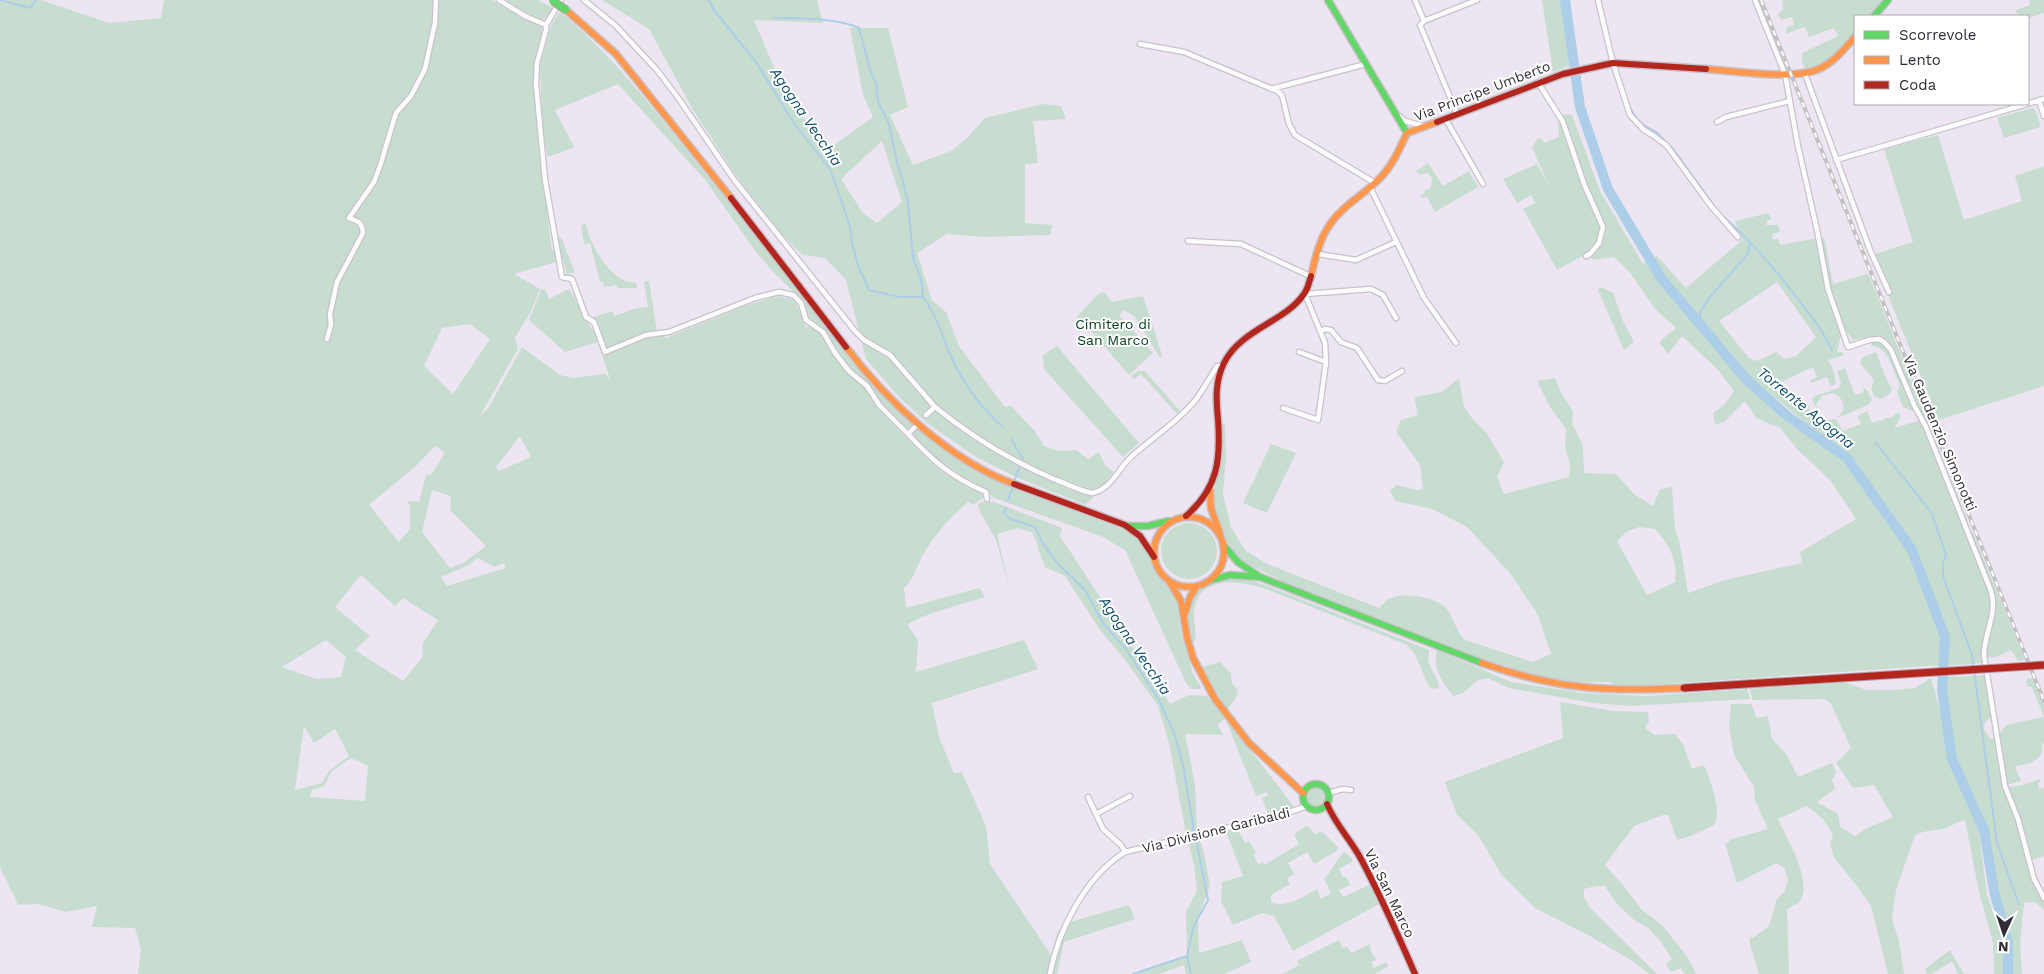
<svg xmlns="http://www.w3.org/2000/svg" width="2044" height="974" font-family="'Work Sans',sans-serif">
  <rect width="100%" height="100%" fill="#ede6f2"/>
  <path fill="#c7ddd0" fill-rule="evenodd" d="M0,0H41L109,23L161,18L164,0H491L542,27C544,41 535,55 535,69C537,130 544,189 552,250H557L558,236L562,239L575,273L567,274L563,260L514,274L540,289L531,311L515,338L518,349L480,416L489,407L522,347L560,375L573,378L605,374L610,379L598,342L565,352L529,320L541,290L545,289L549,299L569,289L595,334L590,318L613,311L615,316L633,309L648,307L644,282L649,281L657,332L666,338L745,306L778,296L795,300L806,328L808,325L821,333L846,373L866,388L879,409L921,453L940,470L971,489L982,494L984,496L974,505L968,502C950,517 935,534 923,555C915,568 916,577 904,588L906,608L979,588L985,597L932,613L909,623L908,626L918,640L916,672L1024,640L1038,669L932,703L939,737L954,773L962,772L986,826L990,864L1051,955L1057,934L1065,921L1070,922L1129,905L1135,919L1064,942L1057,974H138L141,949L135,928L92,927L97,906L66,912L39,904L18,905L0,867ZM470,324L490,339L453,394L424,366L442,328ZM520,436L531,457L499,471L496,467ZM435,446L445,452L432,474L426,475L419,502L407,501L410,506V529L399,542L369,505L417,465ZM432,490L451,496L450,510L486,546L463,563L450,568L422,532ZM478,558L494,567L504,563L506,568L447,586L441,577L469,565ZM361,575L395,606L403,598L438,620L423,643L422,658L403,681L355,650L370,636L335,607ZM326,640L346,657L341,677L316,679L282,667ZM304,726L314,743L335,729L349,756L329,771L322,783L295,790ZM351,758L368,766L365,801L310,797L312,790L324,786L332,771Z
    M503,0H538L554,9L548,17L541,20Z
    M602,0H817L823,23L754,20L781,84L826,151L873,117L863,95L850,28H888L908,107L890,115L913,165L951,151L966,139L985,118L1042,104L1061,106L1066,119L1033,121L1038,163L1025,164V223L1052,225L1050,235L984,237L947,234L917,253L932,300L946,312L959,346L1005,407L1011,406L1034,430L1044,446L1059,451L1076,450L1088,459L1099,452L1105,465L1114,472L1086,505L1018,478L976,457L927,423L898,396L866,359L846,280L825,258L803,255L783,236L739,180L693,110L649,29ZM882,141L902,202L877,223L863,213L841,179Z
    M1542,0H1561L1564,12L1569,66L1553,72Z
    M1782,0H1888L1874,16H1855V37L1828,66L1799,72L1805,68L1802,62V53L1838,36L1834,28L1809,37L1805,27L1785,34L1787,27L1794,25L1792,17L1781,20L1778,14L1783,10Z
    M2029,0H2044V13L2028,18V16H2017L2016,10L2030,5Z
    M560,12C618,60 662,120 709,178C752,231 794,284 836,338L850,360L891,404L914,425L907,431L882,404L868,383L850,368L824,330L809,317L800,298L775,274L756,252L706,181L618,84L555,110L574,147L548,157L543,136L540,67L552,23Z
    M2032,108L2035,109L2041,127L2004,138L1997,118Z
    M1558,114L1572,115L1600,191L1643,264L1657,256L1686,288L1742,240L1735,221L1769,213L1771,219L1767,221L1766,225H1778L1780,232L1772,234L1773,240L1778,238L1780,245L1824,237L1833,284L1867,274L1870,278L1967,519L1966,521L1941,456L1893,350C1883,334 1869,337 1853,340L1846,331H1842L1837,352H1842L1844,355L1828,360C1833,366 1836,377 1835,384L1831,386L1827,377L1811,383L1810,380L1817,377L1813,367L1783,381L1767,376L1779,394L1784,393L1798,402L1806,401L1811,413L1817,410L1812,399L1815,396L1839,388L1841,383L1837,371L1845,368L1855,395L1864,392L1863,387L1868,391L1872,400L1868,405L1837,418C1847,410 1845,398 1833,393L1822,396L1816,405L1819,415L1826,420L1836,419L1843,431L1861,424L1857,416L1867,411L1872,423L1880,420L1883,421L1885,418H1892L1893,415L1899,412L1900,418L1894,428L1918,421L1922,423L1992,600L1982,645L1983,663L1945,666L1946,637L1913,550L1847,457L1745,373L1651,275L1744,374L1846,458L1912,550L1944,637L1943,665L1636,686L1617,685L1609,682H1581L1545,678L1484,659L1283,581L1244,562L1232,551L1219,525L1212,498L1222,462V425L1225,424L1226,457L1223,494L1231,527L1245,550L1265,563L1379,608C1383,604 1386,600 1391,598C1405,592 1436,597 1447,609C1454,619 1456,631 1465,640L1533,662L1551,654L1538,615L1510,573L1467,527L1432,509L1395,501L1390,490L1397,485L1417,490L1423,489L1420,465L1396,432L1401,420L1418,415L1414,397L1442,392L1459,378L1464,407L1471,417L1486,432L1504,462L1497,477L1504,494L1569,477L1570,463L1565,448L1566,429L1550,407L1537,381L1555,378L1561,393L1573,411L1572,423L1583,446L1584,473L1616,474L1635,495L1653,506L1660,489L1672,487L1675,529L1680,544L1688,593L1725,580L1802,563L1800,552L1856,519L1830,480L1797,449L1780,428L1756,418L1745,401L1725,421L1715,425L1713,413L1725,404L1734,391L1718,370L1682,336L1668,354L1659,342L1676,328L1656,310L1630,273L1614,257L1593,260L1590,255L1586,254L1557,270L1523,209L1535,203L1531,195L1517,203L1503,179L1537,164L1549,186L1532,147L1537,139L1541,138L1544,143L1559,137ZM1777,282L1816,337L1796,356L1785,359L1776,352L1757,361L1749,358L1719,321ZM1639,527L1655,529C1669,544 1678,560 1675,582L1647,595L1617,541L1626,532Z
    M1938,135L1964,220L2022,201L2015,176L2044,166V386L1939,420L1887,293L1892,292L1875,254L1913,242L1884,149Z
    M1428,163L1443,186L1469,171L1478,187L1435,212L1427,197L1421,198L1420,196L1424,194L1425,190L1430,189C1432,182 1434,177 1427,173L1419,175L1416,171Z
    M586,224C590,245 611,283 636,283L637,288H618L616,285L604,287L603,282H600L590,243L584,244L581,225Z
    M1601,287L1613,293L1623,321L1634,342L1624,350L1598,290Z
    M1104,292L1112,302L1143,296L1162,355L1160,358L1135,317L1124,310L1119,315L1153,353L1129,375L1089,329L1087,330L1076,318L1098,294Z
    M1880,341C1892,348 1907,396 1915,412L1903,407L1897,392L1900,385C1893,373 1889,346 1872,346V342Z
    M1057,346L1139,443L1123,457L1044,369L1043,355Z
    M1876,352L1885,376L1892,389L1889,395L1880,399L1874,396L1871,389L1874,381C1870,373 1864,370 1860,362L1863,357Z
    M1138,371H1145L1180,411L1177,414L1141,374L1134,379L1131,376Z
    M917,429L952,455L1000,481L1127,531L1136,537L1144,547L1150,555L1156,571L1175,593L1182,638L1193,674L1201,687L1200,689H1191L1186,683L1125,550L1103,537L994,498C973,478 925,463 911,435Z
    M1271,444L1296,453L1267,513L1243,503Z
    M981,502H994L1062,528L1060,536L1170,704L1189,695L1207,696C1237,732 1266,770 1295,808L1268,814L1262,798L1268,795L1267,792L1256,796L1225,718L1218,725L1223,735L1185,734L1195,784L1197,832L1204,853L1210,886L1198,917L1199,953L1242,940L1251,962L1224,974H1186L1184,965L1159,974H1133L1187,956L1186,912L1197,890L1194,865L1186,834L1169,743L1158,706L1126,661L1100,630L1065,576L1045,567L1033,533L1018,528L997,534L1010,589L996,540L979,510L978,505Z
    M1161 551a28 28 0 1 1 56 0a28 28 0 1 1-56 0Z
    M1973,533L2025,660L2018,661L2011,650L1994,658L1986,656L1987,639L1996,600L1971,534Z
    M1229,578H1243L1265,585L1429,650L1428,661L1439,684V688L1434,689L1429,687L1415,654L1407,645L1269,590C1243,581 1199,573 1194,611C1193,622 1198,632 1194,643L1192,642C1186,628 1185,605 1196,592C1204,583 1218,580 1229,578Z
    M1437,650L1511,682L1583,693L1645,696L1747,689L1750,699L1631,706L1593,703L1509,688L1488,678L1478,680L1463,693L1453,696C1442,681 1432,668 1437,650Z
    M1220,662L1231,673L1232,683L1238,690L1236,698L1227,710L1202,667Z
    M1986,675L1991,718L1985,722L1984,729L1990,739L1996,738L2002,772L2033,879L2037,890L2044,899V910L2035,902L2024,903L2020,944L2022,974H2009V943L1991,895L1985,830L1953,754L1946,677Z
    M1931,678L1940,710L1949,765L1957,777L1979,831L1987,895L2004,943L2005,974H1994L1993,943L1979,892L1965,820C1957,822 1950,827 1942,829C1932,831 1926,830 1915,835L1896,890L1892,919L1899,941L1904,974H1888L1871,906L1857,886L1835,859L1830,845L1833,834L1823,819L1807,806L1778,819C1786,837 1816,886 1798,903C1795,905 1791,907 1787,909L1789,974H1759L1750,944V937L1753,938L1769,926L1777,899L1785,891L1788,880L1785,869L1777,863L1737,883L1725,844L1732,839L1768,829L1755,800L1754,787L1734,755L1729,727L1731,704H1751L1757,718L1768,716L1772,739L1787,755L1798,777L1832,763L1836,773L1832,780L1835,789L1817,802L1838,814L1840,827L1855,836L1865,829L1893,817L1874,785L1853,788L1836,763L1851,748L1831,704L1825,699L1752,700L1750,689L1844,682L1866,690H1894L1915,688Z
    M2033,678L2044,705V743L2042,745C2044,762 2026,765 2015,766L2021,781L2007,785L1998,736L2006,725L2044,717L2032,687H2027L2026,679Z
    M1560,702L1613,711L1648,712L1649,721L1645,728L1655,735L1675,734L1683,744L1692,769L1704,765C1710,780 1723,812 1714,825L1691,836L1677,840L1668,815H1663L1634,826L1605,865L1623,885L1642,910L1661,924L1687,956L1696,974H1685L1681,968L1671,972L1666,964L1672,959L1661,942L1648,928L1633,919L1617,904L1605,886H1596L1584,889V897L1590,908L1657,974H1649L1634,962L1590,936L1535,908L1501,874L1478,835L1457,815L1445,782L1563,738Z
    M2040,779L2041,782L2038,783L2039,789L2044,788V856L2031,860L2007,787L2023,785Z
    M1305 797a10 10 0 1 1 20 0a10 10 0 1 1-20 0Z
    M1306,826L1310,828L1316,835L1321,831L1338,847L1337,851L1314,864L1307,852L1288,863L1294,874L1287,878L1290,884L1271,895V902C1286,909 1304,896 1317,889L1321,899L1331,893L1324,879C1333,871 1335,860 1344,852L1352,858V862L1339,869L1343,878L1346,876L1350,885L1339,890L1343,897L1371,884L1379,904L1293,951L1274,916L1262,913L1233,925L1221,901L1222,882L1243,876L1226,832L1238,829L1245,843L1249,841L1256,853L1253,855L1258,864L1263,862L1264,865L1299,844L1294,834Z
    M1339,940L1343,948L1347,946L1351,953L1370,944L1371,952L1377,960L1371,962L1374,968L1386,962L1389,966L1375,974H1283L1299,965L1297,961Z
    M1950,950L1964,974H1958L1952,961L1932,974H1927L1925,972L1926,968Z"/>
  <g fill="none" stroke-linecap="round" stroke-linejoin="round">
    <path stroke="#adcee8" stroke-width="2" d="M0,0L30,8L36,0
      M709,0L713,9L756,62L793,122L830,169L850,226L852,243L858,265L869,290L900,297H923C940,321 942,338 954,363C966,387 982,409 1003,427
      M774,18C799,18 837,18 859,28L871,73L876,84L878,102L889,124L897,162L904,185L908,203L913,258L921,279L923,297
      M1629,106L1637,119L1644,125L1656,132L1674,150L1720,214
      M1724,217C1751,241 1775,269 1797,298C1810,315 1823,330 1832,350
      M1701,326L1700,313L1709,298L1747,255L1750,243
      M1011,439L1023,459
      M1875,442L1931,512L1946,554L1943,563V576L1972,655L1997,843L2019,905
      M1015,479L1019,468
      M1008,500L1013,487
      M1006,508L1004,513L1010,519L1035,527L1042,542L1056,562L1085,590L1103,623L1126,649L1159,700L1174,733L1183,765L1194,831
      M1133,974L1187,956
      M1191,974L1187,956L1194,926L1208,900L1196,840"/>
    <path stroke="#adcee8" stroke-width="10" d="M1565,0L1580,107L1608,189L1661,278L1746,379L1786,415L1847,458L1912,550L1945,637L1942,690L1952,759L1984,830L1994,891L2008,943V974"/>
    <defs>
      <path id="street" d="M499,0L525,16L546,25L561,0
        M584,0L615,25L657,70L679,99L735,181L855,331L864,340L890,355L935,407
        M1415,0L1424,21
        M1598,0L1613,63L1630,115L1644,130L1654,136L1667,146L1711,206L1738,237
        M1755,0L1785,74L1798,146L1817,230L1828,289L1848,347L1869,340L1879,339L1884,342L1891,350L1914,405L1926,427L1991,591C1998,613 1984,634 1984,655L2005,786L2018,819L2034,879L2044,898
        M546,25V30L537,63L536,84L545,180L562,277L572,279L586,317L594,322L605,352L646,335L669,332L755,298L779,292L784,293L793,295L801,303L806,320L823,332L835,353L849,371L867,386L880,406L908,434
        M1140,44L1184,52L1277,91L1282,95L1289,124L1295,135L1375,183
        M1805,74L1870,250L1889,292
        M1539,84L1563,122L1584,184L1603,227L1599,243L1590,254L1586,256
        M1271,89L1366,64
        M2039,100L2044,116
        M1457,114L1420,25L1424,21L1477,0
        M1399,116L1405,121L1423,126
        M1445,118L1483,184
        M1717,122L1726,117L1790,101
        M1836,160L2044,99
        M1370,187L1424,298L1456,343
        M1188,241L1241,244L1310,276
        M1318,254L1356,260L1396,242
        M1320,331L1325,329L1331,330L1341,342L1357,348L1378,380L1385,381L1402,371
        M327,339L331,325L330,314L337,282L363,233C362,222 358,221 349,218L374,182L380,166L396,113L411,96L425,69L435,23L436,0
        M1299,352L1326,362
        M1283,408L1318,420L1326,362L1325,343L1305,294L1371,289L1383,295L1396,318
        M926,415L935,407C972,437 1011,461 1056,480C1068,484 1080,491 1092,493C1112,489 1117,470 1131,457C1152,438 1179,421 1197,398C1204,388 1211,376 1217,366H1223
        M915,427L908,434C933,461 951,477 986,492L987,499
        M1328,793L1343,789L1351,790
        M1088,797L1103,829L1121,845L1125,852
        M1096,814L1130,796
        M1050,974C1058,930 1086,876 1125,852L1281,815L1307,806"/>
      <path id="fast" d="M1328,0L1407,133
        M1874,16L1888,0
        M1126,526H1148L1169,521
        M1224,546L1238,562L1260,577L1482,663
        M1211,580L1230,575L1260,577
        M1303 797a13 13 0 1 1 26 0a13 13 0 1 1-26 0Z"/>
      <path id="slow" d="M566,10L616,54L731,198
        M1706,69C1736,71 1796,81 1821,68C1835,61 1845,48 1855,37
        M1311,276C1315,260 1319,240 1329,226C1342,205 1366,194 1382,176C1393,164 1400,148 1407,133L1437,122
        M846,347C886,400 950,461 1014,484
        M1210,490L1211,508L1220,534
        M1154 552a35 35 0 1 1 70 0a35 35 0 1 1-70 0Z
        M1169,581L1181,601L1187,637L1193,658L1215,699L1249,743L1303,793
        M1185,613L1190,597L1197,586
        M1482,663C1555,689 1607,692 1684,688"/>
      <path id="jam" d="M1437,122L1563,74L1613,63L1706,69
        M731,198L846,347
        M1014,484L1125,525L1140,536L1154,557
        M1186,516C1218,488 1221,460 1218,419C1216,400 1215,381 1224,363C1241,329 1285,322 1304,294C1308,289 1309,282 1311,276
        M1327,804C1335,824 1351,840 1361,859C1381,896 1398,935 1415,974"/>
    </defs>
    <use href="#street" stroke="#c8c2cb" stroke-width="7"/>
    <use href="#fast" stroke="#c8c2cb" stroke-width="9"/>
    <use href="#slow" stroke="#c8c2cb" stroke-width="9"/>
    <use href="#jam" stroke="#c8c2cb" stroke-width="9"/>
    <use href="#street" stroke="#fcfbfd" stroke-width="4.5"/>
    <use href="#fast" stroke="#63d668" stroke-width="6"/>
    <use href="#slow" stroke="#ff974d" stroke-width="6"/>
    <use href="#jam" stroke="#b3261e" stroke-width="6"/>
    <defs>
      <path id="rail" d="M1761,0L2044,701"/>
    </defs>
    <use href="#rail" stroke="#c2c1c4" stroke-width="4"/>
    <use href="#rail" stroke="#fff" stroke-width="2" stroke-dasharray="5.5" stroke-linecap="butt"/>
    <defs>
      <path id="fast-bridge" d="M553,1L566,10"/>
      <path id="jam-bridge" d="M1684,688L2044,665"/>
    </defs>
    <use href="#fast-bridge" stroke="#b49faa" stroke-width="9" stroke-linecap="butt"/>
    <use href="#jam-bridge" stroke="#b49faa" stroke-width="9" stroke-linecap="butt"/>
    <use href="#fast-bridge" stroke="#63d668" stroke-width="7"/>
    <use href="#jam-bridge" stroke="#b3261e" stroke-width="7"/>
  </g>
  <g text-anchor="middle" stroke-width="4" stroke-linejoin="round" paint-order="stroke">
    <g font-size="14" fill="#302b34" stroke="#fff">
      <text transform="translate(1482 91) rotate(-21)" y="5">Via Principe Umberto</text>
      <text transform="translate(1940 433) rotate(67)" y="5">Via Gaudenzio Simonotti</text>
      <text transform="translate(1216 830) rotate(-14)" y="5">Via Divisione Garibaldi</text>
      <text transform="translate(1390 893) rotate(64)" y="5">Via San Marco</text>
    </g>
    <g font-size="14" fill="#003a1b" stroke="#fff">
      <text x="1113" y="329">Cimitero di<tspan x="1113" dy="16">San Marco</tspan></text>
    </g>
    <g font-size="15" font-style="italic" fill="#0e4d6d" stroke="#fff">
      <text transform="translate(806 117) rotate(56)" y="5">Agogna Vecchia</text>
      <text transform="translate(1806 408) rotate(39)" y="5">Torrente Agogna</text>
      <text transform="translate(1135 646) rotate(56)" y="5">Agogna Vecchia</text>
    </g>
  </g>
  <rect x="1854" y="15" width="175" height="90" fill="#ffffff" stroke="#acaaae"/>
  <rect x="1864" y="31" width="25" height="8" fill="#63d668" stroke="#acaaae"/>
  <text x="1899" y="40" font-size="15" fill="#302b34">Scorrevole</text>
  <rect x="1864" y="56" width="25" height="8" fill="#ff974d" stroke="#acaaae"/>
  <text x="1899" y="65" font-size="15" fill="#302b34">Lento</text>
  <rect x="1864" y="81" width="25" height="8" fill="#b3261e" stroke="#acaaae"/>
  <text x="1899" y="90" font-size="15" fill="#302b34">Coda</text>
  <g transform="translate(2004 934) rotate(183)" stroke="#ffffff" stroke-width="4" paint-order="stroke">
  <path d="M0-4L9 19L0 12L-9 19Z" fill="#302b34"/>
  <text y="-8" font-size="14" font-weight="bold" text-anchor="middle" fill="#302b34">N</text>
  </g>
</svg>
